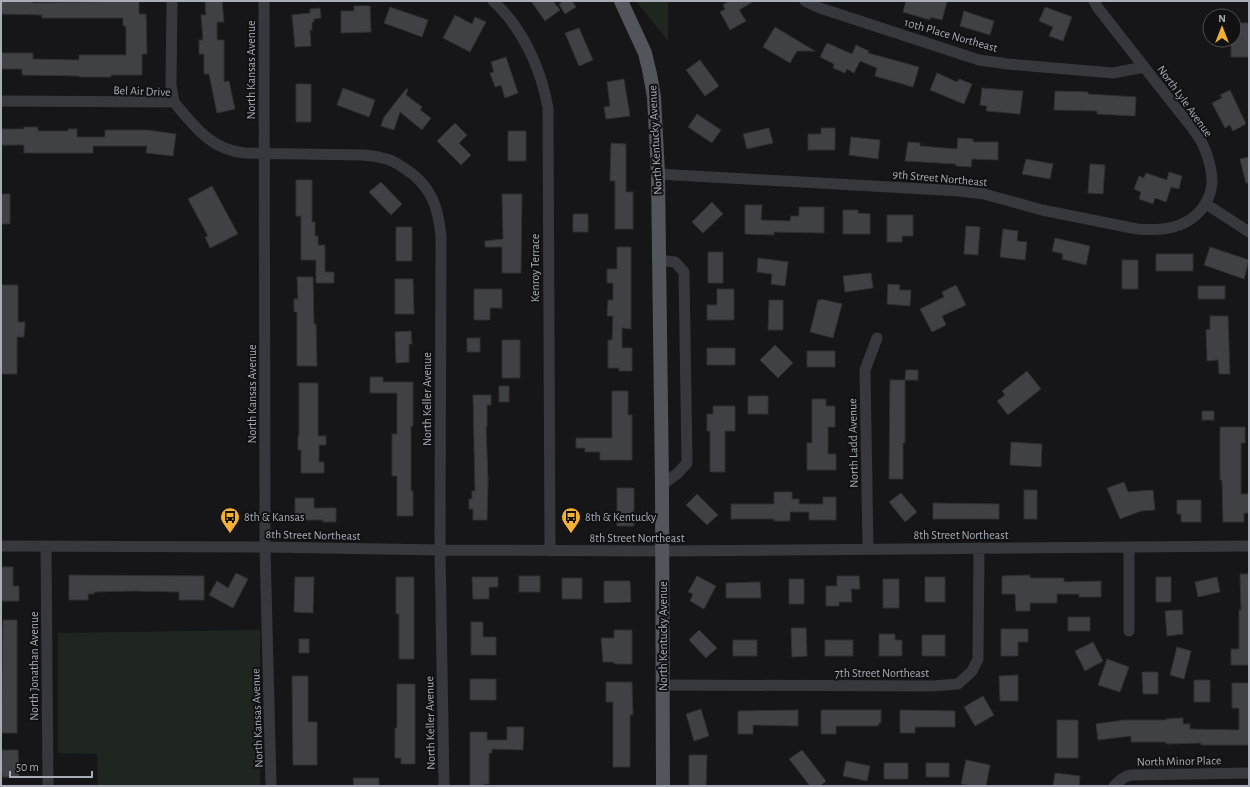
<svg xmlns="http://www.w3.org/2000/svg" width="1250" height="787" font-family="'Alegreya Sans',sans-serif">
  <rect width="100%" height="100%" fill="#161618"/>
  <path fill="#1e261f" d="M636,1H668V41Z
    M260,630V786H98L97,754L58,753V633Z"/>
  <path fill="#404145" stroke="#303034" d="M1,1H33V3L139,1V14H146L147,54H142V75H111V77H79V76L22,75V69H1V53H33V59L79,60V55H126V26H123V18H42V15L1,14Z
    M205,1H222L224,22H217V40H224V82L229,81L235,109L217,113L209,74H204V54H199V40H203L201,15H206Z
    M531,1H553L560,10L545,21Z
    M564,1H572L576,7L565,14L559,4Z
    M729,1H754L739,10L746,21L730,30L720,12L725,9L723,5Z
    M906,1H943L947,2L942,20L930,17V20L903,12Z
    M354,6H370L371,32L341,33V11H354Z
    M390,7L428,20L422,37L384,23Z
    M1045,7L1072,17L1063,41L1049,36L1053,27L1039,21Z
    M320,8L321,18L314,19V22H312V30H310L311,46L295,47L292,15L310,13V9Z
    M964,11L994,21L990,35L960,26Z
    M455,15L472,24L475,17L486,22L470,52L443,38Z
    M1239,23H1249V57H1231V40H1234V38H1239Z
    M775,27L815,51H797L790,63L763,47Z
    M579,28L593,60L579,66L565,33Z
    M827,43L852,54L856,45L869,51L868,53L919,67L913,87L875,76L877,68L860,61L854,73L847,69L845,73L833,68L834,64L820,57Z
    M506,57L518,93L505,98L501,85L495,87L490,73L494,72L491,62Z
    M700,60L719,86L705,96L686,70Z
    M937,73L957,82L959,79L972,84L964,104L930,90Z
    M624,79L630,116L606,119L604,107L610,106L607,82Z
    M296,84H311V122H296Z
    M343,88L375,100L369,117L337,105Z
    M982,88L1023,91L1020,114L986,111L987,106L980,105Z
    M406,89H408L406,95L422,107L420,110L431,118L422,130L400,112L394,130L381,126L384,117Z
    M1230,90L1246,124L1233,131L1230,125L1225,128L1212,103L1222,98L1220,95Z
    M1055,91L1088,92V94L1136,97L1135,116L1097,114V111L1054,110Z
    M697,114L721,130L712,143L688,127Z
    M455,123L467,135L459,143L471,155L461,165L437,141Z
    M24,127H38V131H68V129H77V137H105V130H147L176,134L173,156L146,153L147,146H93V153H24V145H1V129H24Z
    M769,128L773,143L747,149L743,134Z
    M821,128H835V150H808V134H821Z
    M508,131H526V161H508Z
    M851,137L880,140L878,159L849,155Z
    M958,138L973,139V142H998V160L972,159L971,167L956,166V164L905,161L908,142L920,143V146L957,149Z
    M611,143L626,144V192H633V229H615V181H610Z
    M1249,157V183H1246L1240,159Z
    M1026,159L1053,164L1050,179L1022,174Z
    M1090,164L1105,165L1103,194L1088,193Z
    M1169,172L1182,176L1179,189L1171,187L1166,202L1155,198L1153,204L1139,199L1141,192L1134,189L1139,176L1144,178L1146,173L1167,180Z
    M296,180H312V222H315V236H318V245H325V272H334V283H316V260H301V216H296Z
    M381,182L402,204L391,215L369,192Z
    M212,186L238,234L210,248L205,237L208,236L188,199Z
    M1,194H10V224H1Z
    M502,194H522L521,273H502V247H485V241L503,239Z
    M712,202L723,214L703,233L692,222Z
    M745,205H762L761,220L790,221L791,216H799V207H824V233L774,232V235L745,234Z
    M843,210H858V213L870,214V234H843Z
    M573,214H588V232H573Z
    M887,215H913V236H902V242H887Z
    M966,226L980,227L978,255L964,254Z
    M396,227H412V261H396Z
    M1003,229L1018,231L1017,241L1027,242L1025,260L1000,257Z
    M1055,238L1090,246L1086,265L1062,259L1063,254L1052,251Z
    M617,247H631V329L622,328V348H632V371H619V368H608V340H612L613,316H607L608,300H613V283H607V269H617Z
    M1210,247L1249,260L1244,279L1204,265Z
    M708,252H723V283H708Z
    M1156,254H1193V271H1156Z
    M758,258L788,262L785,286L771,284L772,274L757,272Z
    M1122,260H1138V289H1122Z
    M871,273L873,288L845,292L843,276Z
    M297,277H313L314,324H316L317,366H297V312H294V299H298Z
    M395,279H413L414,314H395Z
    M888,284L900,285L899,290H911L910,306L887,304Z
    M1,285H18V322H25L24,337H17V374H1Z
    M956,285L966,305L942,316L946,325L932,332L920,309L944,297L942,292Z
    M1198,286H1225V299H1198Z
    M474,289H502V308H490V320H474Z
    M717,289H734V320H707V305H717Z
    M821,299L842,304L833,338L810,332L818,300H821Z
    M769,300H783V330H768Z
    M1210,316H1228L1230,374H1219L1218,360L1207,361L1206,330L1210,329Z
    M411,331L412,344H409V362L396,363L395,332Z
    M467,338H480V352H467Z
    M502,340H520V378H502Z
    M775,345L793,363L778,378L760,360Z
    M707,348H735V365H707Z
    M807,351H835V367H807Z
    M906,370H918V380H905Z
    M1027,371L1041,389L1008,415L997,401L1005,395L1002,391Z
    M370,377H383V382H413V426H411V491H413V516H397V476H392V434H397V393H370Z
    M890,380H905V443H903V479H889Z
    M299,383H318V436H326V445H319V462H324V473H301V450H298V436H299Z
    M499,386H509V402H499Z
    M612,391H628V415H632V460H600V452H585V448H576V438H612Z
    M473,395H491V405H487V427H486L488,480L487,520H473V509H469V499H472V491H475Z
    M748,396H768V414H748Z
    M812,399H826V406H835V427H828V454H836V470H807V443H812Z
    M713,406H735V431H725V472H710V431H707V414H713Z
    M1202,411H1214V420H1202Z
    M1220,427H1245V443H1241V494H1249V513H1244V522H1223L1222,480H1220Z
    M1011,442L1042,444L1041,467L1010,465Z
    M1124,482L1128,492L1153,490L1155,510L1141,511L1120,519L1107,488Z
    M617,488H634V526H617Z
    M1024,490H1037V519H1024Z
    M774,492H792V499H799V504H823V497H836V520H809V512H790V521H774V519H731V504H774Z
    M901,493L917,512L905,522L889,502Z
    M697,494L718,515L707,525L686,505Z
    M295,498H314V508H336V522H323V520H295Z
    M1177,500H1201V522H1181V514H1177Z
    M933,503L999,504V519H933Z
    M1,567H13V586H19V601H1Z
    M236,573L248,579L233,608L209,595L217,581L228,588Z
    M1240,574H1249V665H1231V649H1239V610H1241Z
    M69,575L204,576V600H179V592L135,591L94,592V594H88V600H69Z
    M1030,575V578H1064V582L1101,581V597H1079V594H1057V603H1030V611H1016L1015,594H1002V576Z
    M519,576H540V592H519Z
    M697,576L716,586L704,609L690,601L693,594L688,592Z
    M837,576H859L860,589H851L852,602H839V606H826V586H837Z
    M295,577H314L313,613L294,612Z
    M396,577H414V659H399V614H396Z
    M472,577H498V587H489V599H473Z
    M925,577H945V602H925Z
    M1156,577H1171V602H1156Z
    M1217,577L1220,592L1198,597L1195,582Z
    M562,578H582V599H562Z
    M789,579H804V604H789Z
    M883,579H899V608H883Z
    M604,581H630L631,602L604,603Z
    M760,582L761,598H726V583Z
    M1182,610L1183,634L1167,636L1165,611Z
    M1068,617H1090V631H1068Z
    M3,620H17V733H1Z
    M471,622H483V637H496V655H471Z
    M791,628H806L807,656L792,657Z
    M1001,629H1028V642H1018V656H1001Z
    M614,630H632V664H614V662H603L601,638H614Z
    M699,630L717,648L706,658L689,640Z
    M879,634H895V640H902V656H879Z
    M922,635H945V656H922Z
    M299,639H309V653H299Z
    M733,640H757V656H733Z
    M825,640H853V656H825Z
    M1093,642L1103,661L1085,671L1075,651Z
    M1177,647L1191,651L1184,679L1170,675Z
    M1107,659L1129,667L1120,692L1098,685Z
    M1142,672H1158V694H1143Z
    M1018,675V701H1000L999,676Z
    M292,676H308V722H317V765H293Z
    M470,679H496V700H470Z
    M1194,680H1210V702H1194Z
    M606,682H632L633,715H630V767H613V702H606Z
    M1232,683H1249V745H1201V743L1166,744V742H1131V736L1098,740L1096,724L1124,720H1166V719L1183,718V724H1190V729L1239,730V708H1232Z
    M397,684H415V764H401V758H395V728H397Z
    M983,696L994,715L975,726L964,707Z
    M701,709L709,736L694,741L686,714Z
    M798,710V726L753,725V734H738V711Z
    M821,710H881V723H879L878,726H836V734H821Z
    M900,710L955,711V727H915V733H900Z
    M1057,720H1078V758H1057Z
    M507,727H524L523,750L492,749V753H489V784H484V786H470V732H487V740H507Z
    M2,750H18L19,777H2V773H1Z
    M802,750L826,781L820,786H810L789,759Z
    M689,755H707L706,786H689Z
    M966,760L990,765L986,786H973L961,784Z
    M846,761L870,766L867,781L843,776Z
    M884,763H908V779H884Z
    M926,763H949V777H926Z
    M1055,773L1080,776L1079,786H1053Z
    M353,778H379V786H354Z"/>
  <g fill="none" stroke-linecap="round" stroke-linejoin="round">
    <path stroke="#37383d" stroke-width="11" d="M172,1L171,85L174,102
      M264,1L265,547L271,786
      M493,1C523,28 541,69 548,108L550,551
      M805,1L820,8L979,60L1008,64L1113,73L1144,67
      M1,101L174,102C194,126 211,150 245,153L363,155C369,156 376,156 382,158C390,159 397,163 404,168C431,185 438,206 441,236L440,550L444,786
      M658,174L960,191L984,194L1042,210L1137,229C1161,231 1185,229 1201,210C1215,192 1214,176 1207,155C1201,135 1183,117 1170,100C1146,69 1122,39 1098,8L1094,1
      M1206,204L1249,232
      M658,260L675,262L684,272L687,463L678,473L662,485
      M1,546L265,547L440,550L662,551L1249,546
      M46,546L48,786
      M1129,547V631
      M868,549L865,370L877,338
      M663,685L932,686L958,684L972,671L978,659L979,548
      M1114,786C1119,781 1124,776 1131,775L1249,773"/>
    <path stroke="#53555c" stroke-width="14" d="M621,1L645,53L650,74L654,97L658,174L662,485L663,786"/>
  </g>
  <defs>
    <symbol id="bus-pin" viewBox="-11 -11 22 30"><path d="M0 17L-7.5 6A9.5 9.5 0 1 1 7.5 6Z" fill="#f2b134" stroke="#111113"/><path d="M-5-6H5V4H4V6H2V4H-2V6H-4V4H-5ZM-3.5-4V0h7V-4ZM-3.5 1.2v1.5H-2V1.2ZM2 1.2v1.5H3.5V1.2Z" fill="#111"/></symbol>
  </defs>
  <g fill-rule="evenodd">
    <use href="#bus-pin" x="219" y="506" width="22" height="30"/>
    <use href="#bus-pin" x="560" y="506" width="22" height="30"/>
  </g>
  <g text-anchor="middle" stroke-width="4" stroke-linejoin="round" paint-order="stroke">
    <g font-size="12" fill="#a8adb8" stroke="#111113">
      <text transform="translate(951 35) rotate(16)" y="4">10th Place Northeast</text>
      <text transform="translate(251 70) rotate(-90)" y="4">North Kansas Avenue</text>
      <text transform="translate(142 91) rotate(2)" y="4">Bel Air Drive</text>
      <text transform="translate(1185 101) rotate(54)" y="4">North Lyle Avenue</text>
      <text transform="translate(655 140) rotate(-93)" y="4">North Kentucky Avenue</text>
      <text transform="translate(940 178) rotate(5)" y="4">9th Street Northeast</text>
      <text transform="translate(535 268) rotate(-90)" y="4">Kenroy Terrace</text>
      <text transform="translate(252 394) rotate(-90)" y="4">North Kansas Avenue</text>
      <text transform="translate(427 399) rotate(-90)" y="4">North Keller Avenue</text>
      <text transform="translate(853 443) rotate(-91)" y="4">North Ladd Avenue</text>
      <text transform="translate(313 535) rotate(1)" y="4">8th Street Northeast</text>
      <text x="961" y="539">8th Street Northeast</text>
      <text x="637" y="542">8th Street Northeast</text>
      <text transform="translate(663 636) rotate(-90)" y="4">North Kentucky Avenue</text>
      <text transform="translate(34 666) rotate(-90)" y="4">North Jonathan Avenue</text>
      <text x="882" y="677">7th Street Northeast</text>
      <text transform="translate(257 718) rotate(-92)" y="4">North Kansas Avenue</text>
      <text transform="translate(430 723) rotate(-91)" y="4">North Keller Avenue</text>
      <text transform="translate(1179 761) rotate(-1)" y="4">North Minor Place</text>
    </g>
    <g font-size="12" fill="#a8adb8" stroke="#111113" text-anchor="start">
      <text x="244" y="521">8th &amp; Kansas</text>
      <text x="585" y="521">8th &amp; Kentucky</text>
    </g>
  </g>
  <rect width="1250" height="787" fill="none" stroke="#a8adb8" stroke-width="4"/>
  <g transform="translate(1222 28)"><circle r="19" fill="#111113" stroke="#4d4f55"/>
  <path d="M0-3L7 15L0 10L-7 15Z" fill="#f2b134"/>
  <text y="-6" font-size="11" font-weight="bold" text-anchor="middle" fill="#a8adb8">N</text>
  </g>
  <path d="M10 771v6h82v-6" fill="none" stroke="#a8adb8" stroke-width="2"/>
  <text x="16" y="771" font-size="12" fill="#a8adb8" stroke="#111113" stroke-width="3" paint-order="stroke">50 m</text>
</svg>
